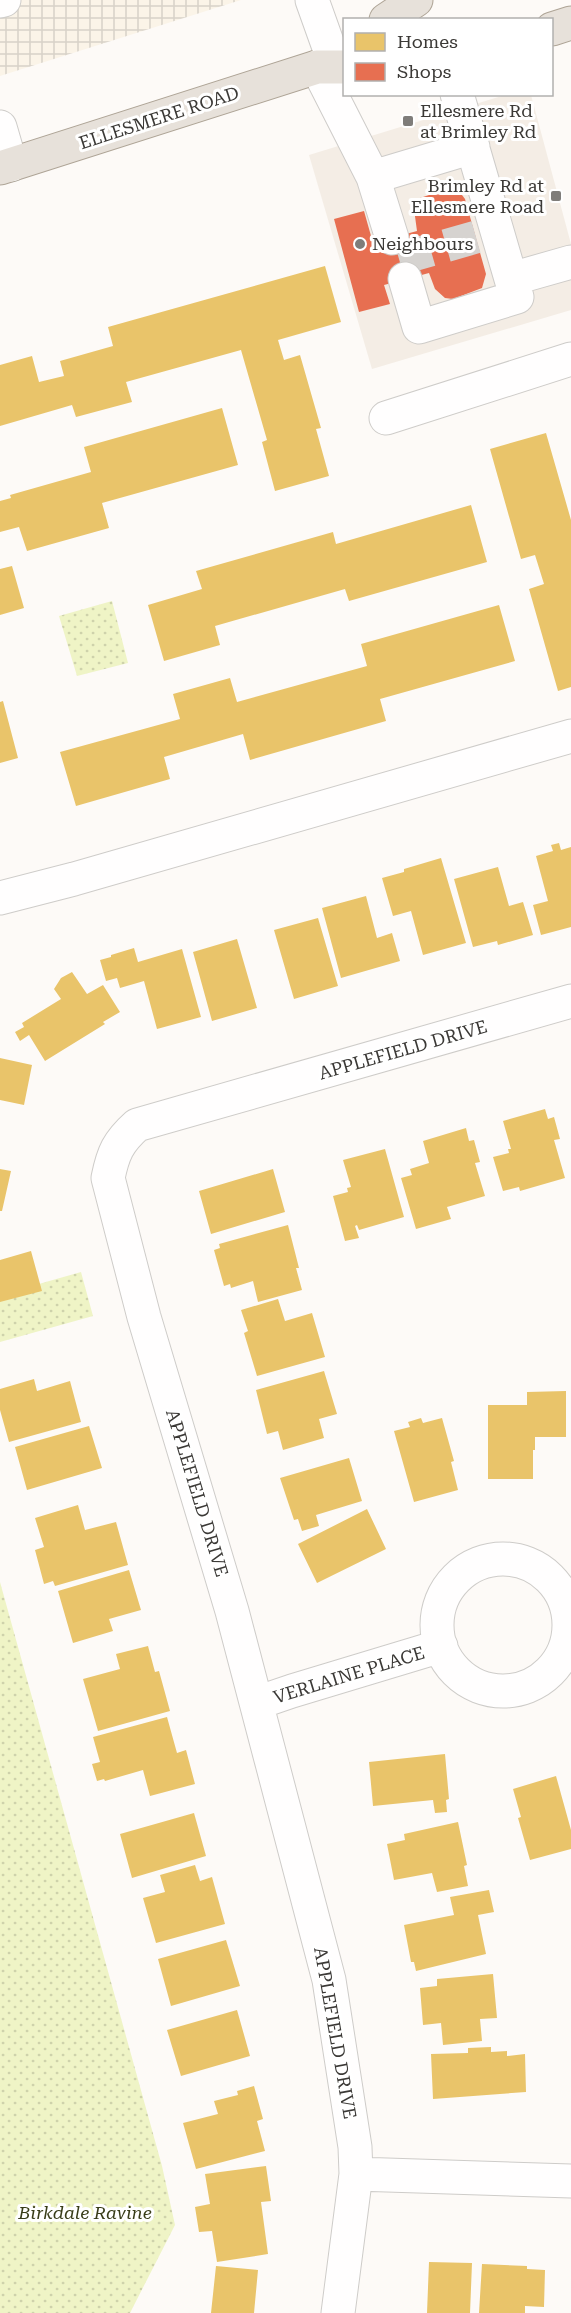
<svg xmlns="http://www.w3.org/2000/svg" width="571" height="2313" font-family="'Roboto Serif',serif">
  <defs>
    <pattern id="industrial-grid" width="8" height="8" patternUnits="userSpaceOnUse" patternTransform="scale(1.5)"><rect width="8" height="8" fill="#fbf4e8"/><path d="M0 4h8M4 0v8" fill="none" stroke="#d8d2c8"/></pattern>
    <pattern id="park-dots" width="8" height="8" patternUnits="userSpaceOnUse" patternTransform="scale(1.5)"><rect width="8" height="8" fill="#eff4c6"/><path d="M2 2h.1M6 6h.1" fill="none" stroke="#ced2ab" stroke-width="1.8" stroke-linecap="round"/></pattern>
  </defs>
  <rect width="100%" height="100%" fill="#fdfaf7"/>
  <path fill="#f4ede5" d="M505,95H531L571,244V310L372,369L309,155Z"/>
  <path fill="url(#industrial-grid)" d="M0,0H241L0,76Z"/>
  <path fill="url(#park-dots)" d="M112,601L128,663L77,676L59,616Z
    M81,1272L93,1316L0,1342V1295Z
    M0,1582L162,2166L175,2225L130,2313H0Z"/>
  <path fill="#e9c46a" d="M325,266L341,322L278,340L284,360L300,355L321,428L316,429L329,476L275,491L262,442L267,440L241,350L126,382L132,402L76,417L72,405L0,426V365L32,356L39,382L64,376L60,361L113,346L108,327Z
    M222,408L238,465L102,503L109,528L27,551L19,527L0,532V501L11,498L10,495L91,472L84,447Z
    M546,433L571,520V687L558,691L529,589L544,584L535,555L521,559L490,449Z
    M471,505L487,562L349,601L345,589L215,626L220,645L164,661L148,605L202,589L196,571L333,532L336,544Z
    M12,566L24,608L0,615V569Z
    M499,605L515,661L380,699L386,721L250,760L243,734L164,757L170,779L76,806L60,752L180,719L173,694L230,678L237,702L367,666L361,644Z
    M3,701L18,758L0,763V702Z
    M559,843L561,850L571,847V927L541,935L533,905L548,901L536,856L553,851L551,845Z
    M441,858L466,943L423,955L411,911L393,916L382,878L404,872V869Z
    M498,867L509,906L523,902L533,935L498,945L497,941L473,947L454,879Z
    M366,896L377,938L392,933L400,961L341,978L322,908Z
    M318,918L338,986L294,999L274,930Z
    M237,939L257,1008L212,1021L193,952Z
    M134,948L138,962L182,949L201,1017L157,1029L144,981L120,988L117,978L106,981L100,960L111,957V955Z
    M72,972L87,994L103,985L120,1012L103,1022L105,1024L45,1061L29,1035L20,1041L15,1032L24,1027L22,1023L61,999L54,989L61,978Z
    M0,1058L32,1065L24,1105L0,1100Z
    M545,1109L548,1119L554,1117L560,1139L554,1140L565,1178L520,1191L519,1187L503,1191L493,1157L509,1153L508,1149H511L503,1121Z
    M466,1128L469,1141L474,1140L480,1162L475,1163L485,1196L447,1207L451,1219L416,1229L401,1178L412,1175L410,1169L429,1163L423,1141Z
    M385,1149L404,1217L359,1230L357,1225L355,1226L359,1238L345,1241L333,1196L348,1192L347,1188L351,1187L343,1160Z
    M0,1169L11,1171L2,1211H0Z
    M273,1169L285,1212L211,1234L199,1191Z
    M288,1225L299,1268H296L302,1290L258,1302L253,1281L231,1288L230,1284L224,1286L214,1250L220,1248L219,1244Z
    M31,1251L42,1291L0,1302V1260Z
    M278,1299L285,1321L312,1313L325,1357L257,1376L244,1333L248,1331L241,1310Z
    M324,1371L337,1414L319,1419L324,1438L283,1450L278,1431L267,1434L256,1390Z
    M34,1379L37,1391L70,1381L81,1422L9,1442L0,1410V1389Z
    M566,1391V1437H535V1450H533V1479H488V1405H527V1392Z
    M421,1418L423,1423L442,1418L454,1461L451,1462L458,1490L414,1502L394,1431L410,1427L408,1422Z
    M89,1426L102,1468L27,1490L15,1447Z
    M349,1458L362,1501L316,1515L319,1526L302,1531L298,1519L294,1520L280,1478Z
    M78,1505L85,1530L116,1522L128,1565L55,1586L53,1581L44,1584L35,1550L44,1547L35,1518Z
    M367,1509L386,1549L317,1583L298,1544Z
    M129,1570L141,1610L109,1619L113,1631L73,1643L58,1591Z
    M148,1646L155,1672L159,1671L170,1711L98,1731L83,1679L120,1669L116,1654Z
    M167,1717L177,1753L186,1750L195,1784L150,1796L143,1770L105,1781L104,1779L97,1781L92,1764L100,1762L93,1737Z
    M445,1754L449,1799L446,1800L447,1812L435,1813L433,1800L373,1806L369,1762Z
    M556,1776L571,1830V1849L530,1860L518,1818L521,1817L513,1789Z
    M194,1813L206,1856L132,1878L120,1834Z
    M458,1822L467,1865L464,1866L468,1886L437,1892L432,1873L394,1880L387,1844L405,1840L404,1834Z
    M195,1865L200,1881L212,1877L225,1924L156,1943L143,1898L165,1892L160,1875Z
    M489,1890L494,1912L478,1915L486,1954L416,1971L414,1962H411L404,1925L454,1915L450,1897Z
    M226,1940L240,1986L171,2006L158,1959Z
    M493,1974L497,2018L480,2019L482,2041L443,2045L441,2023L423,2025L420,1988L437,1986V1979Z
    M237,2010L250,2056L181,2076L167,2030Z
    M491,2047V2052L507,2051V2056L525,2054L526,2092L433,2099L431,2054L468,2053V2048Z
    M254,2086L263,2119L257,2121L265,2151L196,2169L183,2123L218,2114L214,2101L238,2095L237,2091Z
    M266,2166L271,2201L261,2202L268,2254L217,2262L212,2231L199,2232L195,2207L210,2204L205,2174Z
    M429,2262L472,2263L470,2313H427Z
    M482,2264L527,2266V2269L545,2270L544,2307L525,2306V2313H479Z
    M216,2266L258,2270L254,2313H211Z"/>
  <path fill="#e76f51" d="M453,189L462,195L465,199L486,274L482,288L453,299L445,298L435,289L429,273L384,285L390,304L359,312L334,219L364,211L373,243L380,241L417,231L414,209L420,198L444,190Z"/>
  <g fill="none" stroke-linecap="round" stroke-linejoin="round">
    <path stroke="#d6d3d0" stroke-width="33" stroke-dasharray="33 16" stroke-linecap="butt" d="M399,259L476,237"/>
    <defs>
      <path id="minor" d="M312,0L332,56
        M0,1L4,0
        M317,67L373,177L473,147
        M457,94L511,279L571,262
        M0,127L11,165
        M373,177L392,238
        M405,279L419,327L517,297L511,279
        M386,418L571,359
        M0,898L74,879L571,736
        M437 1625a66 66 0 1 1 132 0a66 66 0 1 1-132 0Z
        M257,1703L292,1691L441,1646
        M356,2174L571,2181
        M338,2313L356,2174L355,2147L329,1980L232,1611L144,1317L108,1178C113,1153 118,1142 137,1125L571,1001"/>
      <path id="major" d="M386,20L416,0
        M552,29L571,23
        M0,168L317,67H344"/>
    </defs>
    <use href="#minor" stroke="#ceccc9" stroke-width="35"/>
    <use href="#major" stroke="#aea496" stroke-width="35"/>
    <use href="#minor" stroke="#fffefe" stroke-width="33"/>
    <use href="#major" stroke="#e7e1da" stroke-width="33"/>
  </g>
  <g fill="#7f7d7a" stroke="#fff" stroke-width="2">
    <rect x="402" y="115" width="12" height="12" rx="3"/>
    <rect x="550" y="190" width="12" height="12" rx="3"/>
    <circle cx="360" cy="244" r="6"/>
  </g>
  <g text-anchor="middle" stroke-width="6" stroke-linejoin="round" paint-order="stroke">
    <g font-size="18" fill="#3b3936" stroke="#fff" text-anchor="start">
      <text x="420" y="117">Ellesmere Rd<tspan x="420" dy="21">at Brimley Rd</tspan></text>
      <text x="544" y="192" text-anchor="end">Brimley Rd at<tspan x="544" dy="21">Ellesmere Road</tspan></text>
      <text x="372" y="250">Neighbours</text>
    </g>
    <g font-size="18" fill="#3b3936" stroke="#fff">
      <text transform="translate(159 118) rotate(-18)" y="6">ELLESMERE ROAD</text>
      <text transform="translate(403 1050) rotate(-16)" y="6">APPLEFIELD DRIVE</text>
      <text transform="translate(197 1493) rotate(73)" y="6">APPLEFIELD DRIVE</text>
      <text transform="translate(349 1675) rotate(-17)" y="6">VERLAINE PLACE</text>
      <text transform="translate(335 2033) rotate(80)" y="6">APPLEFIELD DRIVE</text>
    </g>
    <g font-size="18" font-style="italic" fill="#383c18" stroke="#fff">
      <text x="85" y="2219">Birkdale Ravine</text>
    </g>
  </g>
  <rect x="343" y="18" width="210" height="78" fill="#ffffff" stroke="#b1b0af" stroke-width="1.5"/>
  <rect x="355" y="33" width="30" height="18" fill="#e9c46a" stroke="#b1b0af" stroke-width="1.5"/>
  <text x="397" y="48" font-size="18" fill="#3b3936">Homes</text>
  <rect x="355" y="63" width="30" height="18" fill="#e76f51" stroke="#b1b0af" stroke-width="1.5"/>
  <text x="397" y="78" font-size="18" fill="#3b3936">Shops</text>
</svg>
